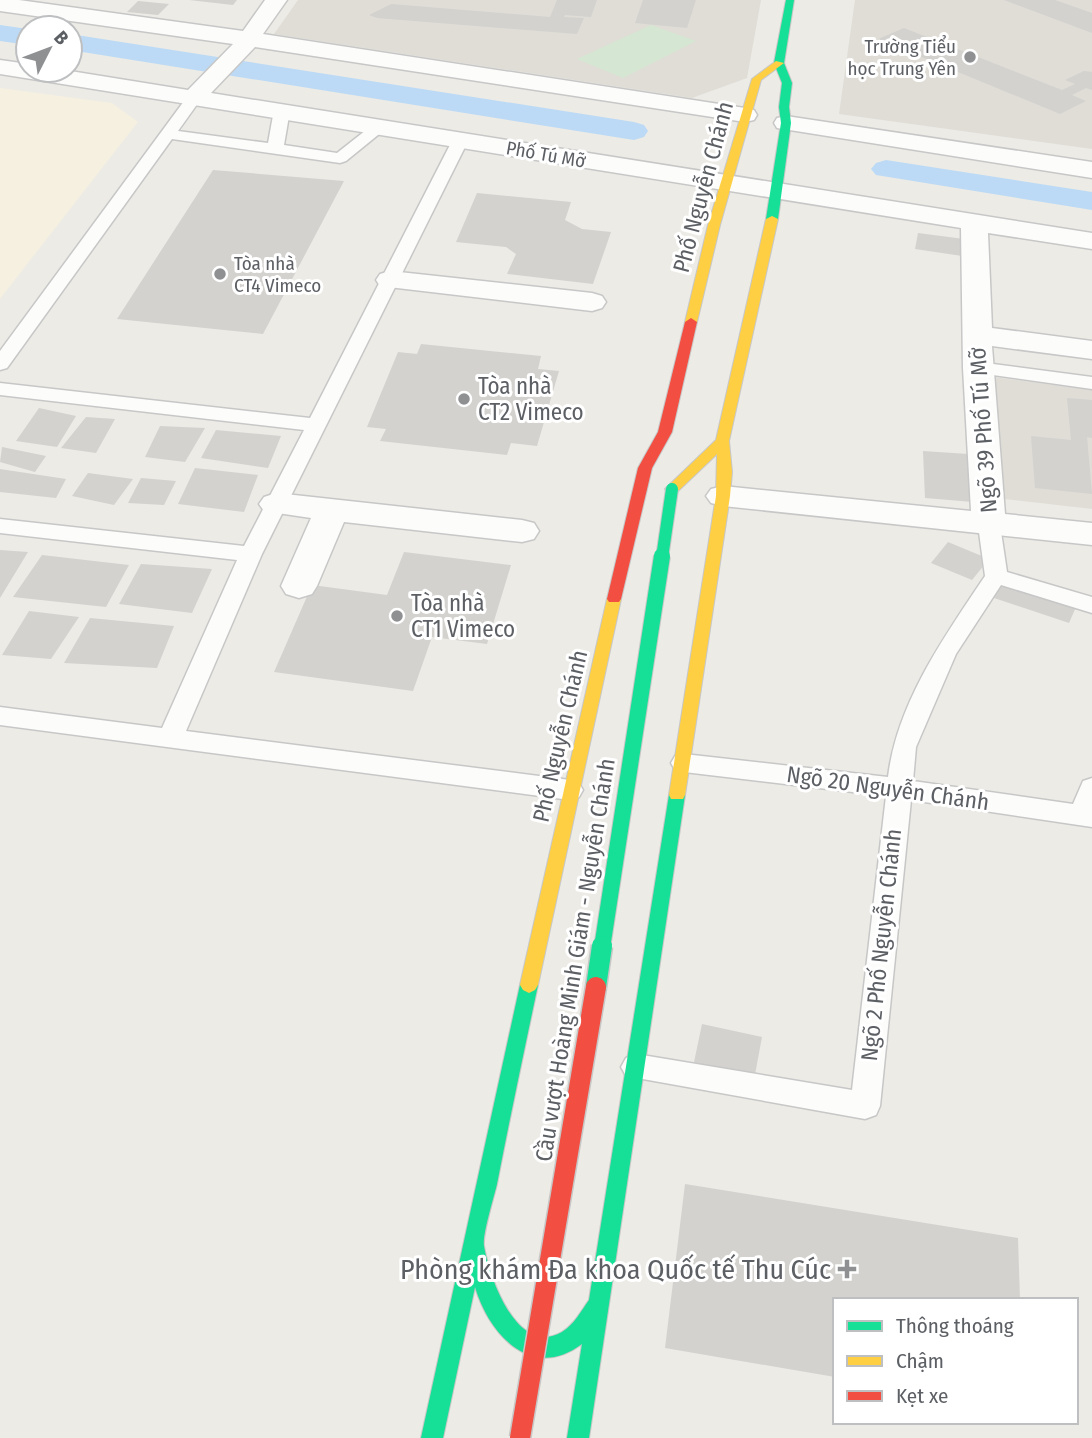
<svg xmlns="http://www.w3.org/2000/svg" width="1092" height="1438" font-family="'Fira Sans Condensed',sans-serif">
  <rect width="100%" height="100%" fill="#ecebe6"/>
  <path fill="#f5f0e0" d="M0,88L112,103L138,122L0,299Z"/>
  <path fill="#dfddd6" d="M298,0H761L747,78L692,98L274,34Z
    M855,0H1092V149L839,114Z
    M993,377L1092,390V509L1005,499Z"/>
  <path fill="#d5e7d3" d="M651,25L696,41L623,78L577,59Z"/>
  <g fill="none" stroke-linecap="round" stroke-linejoin="round">
    <path fill="#bcdaf5" fill-rule="evenodd" d="M0,25L28,29V45L0,41Z
      M70,34L634,122L644,125L648,131L644,137L634,140L70,50Z
      M886,160L1092,192V210L876,175L871,169L876,163Z"/>
  </g>
  <path fill="#d3d2cf" d="M189,0H237L233,5Z
    M557,0H597L591,17L565,15L564,17L584,18L577,34L377,18L369,15L391,4L550,17Z
    M643,0H696L687,28L635,23Z
    M1004,0H1055L1092,13V33Z
    M138,1L169,4L158,15L127,12Z
    M904,28L1062,90L1075,84L1065,80L1084,71L1092,72V90L1086,88L1072,95L1086,101L1060,114L878,39Z
    M213,170L344,181L263,334L117,319Z
    M477,193L571,202L565,220L582,229L611,232L593,284L507,274L516,254L506,247L456,242Z
    M918,233L972,240L969,257L915,249Z
    M421,344L541,356L538,369L559,371L537,446L511,443L507,455L380,441L386,429L367,427L398,352L417,354Z
    M1067,398L1092,400V438L1087,437L1092,494L1035,488L1031,436L1071,440Z
    M39,408L76,416L57,447L16,441Z
    M86,417L115,419L96,453L61,448Z
    M160,426L205,428L185,462L145,457Z
    M216,430L281,436L268,468L201,458Z
    M2,447L46,456L35,472L0,462Z
    M923,451L968,454L973,502L925,498Z
    M195,468L258,475L244,512L178,504Z
    M0,469L66,479L56,498L0,492Z
    M88,473L133,479L114,505L72,496Z
    M141,478L176,481L164,505L128,503Z
    M948,542L989,559L972,580L931,563Z
    M0,550L28,552L0,598Z
    M404,552L511,565L487,644L432,637L413,691L274,672L312,585L387,595Z
    M42,555L129,565L106,607L13,597Z
    M141,564L212,569L192,613L119,604Z
    M999,582L1076,607L1069,623L991,597Z
    M29,611L79,617L51,659L2,655Z
    M90,618L174,626L157,668L64,663Z
    M702,1024L762,1037L754,1080L693,1067Z
    M685,1184L1018,1238L1020,1300H835V1377L665,1348Z"/>
  <g fill="none" stroke-linecap="round" stroke-linejoin="round">
    <defs>
      <path id="lane" d="M195,91L203,96L178,131L268,143L274,110L282,105L290,110L284,145L337,153L375,123L381,121L389,126L346,161L340,163L172,139L7,368L0,370V351L190,93Z
        M461,134L469,139L262,554L186,731L570,780L579,783L583,790L579,797L570,800L0,725V707L162,728L237,560L0,533V519L244,546L304,430L0,395V383L310,418L453,139Z
        M978,362L1092,377V389L971,372L968,368Z
        M989,518L997,520L1000,525L1007,572L1092,597V613L1001,585L956,654L916,747L913,781L1073,804L1083,781L1092,778V827L911,800L880,1106L876,1115L865,1119L626,1076L621,1067L626,1058L636,1054L852,1090L886,796L684,772L675,770L671,763L675,756L684,754L888,777C897,703 944,637 985,576L978,525L981,520Z"/>
      <path id="street" d="M0,0H19L243,31L265,0H287L263,34L745,108L754,110L757,115L754,120L745,122L255,47L211,93L1092,233V249L988,233L992,328L1092,341V359L992,346L1005,514L1092,523V545L723,506L711,503L706,496L711,489L723,486L971,511L963,368L961,228L0,74V60L28,64V70H64L188,90L233,44L0,11Z
        M786,116L1092,162V178L777,128L774,123L777,118Z
        M390,271L592,293L602,296L606,302L602,308L592,311L380,286L376,280L380,274Z
        M276,493L522,520L534,523L539,531L534,539L522,542L344,522L317,586L312,594L299,598L286,594L281,586L311,518L264,511L259,504L264,497Z"/>
      <path id="fast" d="M786,0H794L784,63L792,83L789,107L791,123L778,219L772,222L766,219L781,123L779,107L782,83L774,63Z
        M677,789L683,791L685,795L589,1438H567L582,1344C531,1382 489,1334 475,1287L443,1438H421L520,985L523,980L529,977L535,980L538,985C524,1051 510,1117 497,1184C494,1197 482,1235 484,1246C489,1277 517,1358 562,1332C574,1325 581,1311 589,1300L669,795L671,791Z"/>
      <path id="slow" d="M776,61L784,63L761,80L720,225L697,322L691,326L687,325L685,322L708,225L752,79Z
        M772,216L778,219L729,441L732,472L730,496L685,795L683,799H671L669,795L716,496L717,454L677,492L672,493L665,489L716,440L766,219Z
        M614,594L621,599L538,985L535,990L529,993L523,990L520,985L607,599Z"/>
      <path id="jam" d="M691,318L697,322L672,432L652,468L621,599L619,602H609L607,599L638,468L658,432L685,322Z"/>
    </defs>
    <use href="#lane" stroke="#c7c7c7" stroke-width="3"/>
    <use href="#street" stroke="#c7c7c7" stroke-width="3"/>
    <use href="#fast" stroke="#c7c7c7" stroke-width="2"/>
    <use href="#slow" stroke="#c7c7c7" stroke-width="2"/>
    <use href="#jam" stroke="#c7c7c7" stroke-width="2"/>
    <use href="#lane" fill="#fcfcfb" fill-rule="evenodd"/>
    <use href="#street" fill="#fcfcfb" fill-rule="evenodd"/>
    <use href="#fast" fill="#16e098" fill-rule="evenodd"/>
    <use href="#slow" fill="#ffcf43" fill-rule="evenodd"/>
    <use href="#jam" fill="#f24e42" fill-rule="evenodd"/>
    <defs>
      <path id="fast-bridge-far2" d="M662,558L672,489"/>
      <path id="fast-bridge-far1" d="M602,948L662,556"/>
      <path id="fast-bridge" d="M596,987L602,946"/>
      <path id="jam-bridge" d="M520,1438L596,987"/>
    </defs>
    <use href="#fast-bridge-far2" stroke="#c7c7c7" stroke-width="14" stroke-linecap="butt"/>
    <use href="#fast-bridge-far1" stroke="#c7c7c7" stroke-width="18" stroke-linecap="butt"/>
    <use href="#fast-bridge" stroke="#c7c7c7" stroke-width="23" stroke-linecap="butt"/>
    <use href="#jam-bridge" stroke="#c7c7c7" stroke-width="23" stroke-linecap="butt"/>
    <use href="#fast-bridge-far2" stroke="#16e098" stroke-width="12"/>
    <use href="#fast-bridge-far1" stroke="#16e098" stroke-width="16"/>
    <use href="#fast-bridge" stroke="#16e098" stroke-width="20"/>
    <use href="#jam-bridge" stroke="#f24e42" stroke-width="20"/>
  </g>
  <g fill="#8e9092" stroke="#fff" stroke-width="2.5">
    <circle cx="970" cy="57" r="7"/>
    <circle cx="220" cy="274" r="7"/>
    <circle cx="464" cy="399" r="7"/>
    <circle cx="397" cy="616" r="7"/>
    <path d="M843.5 1258.5h7v7h7v7h-7v7h-7v-7h-7v-7h7z"/>
  </g>
  <g text-anchor="middle" stroke-width="6" stroke-linejoin="round" paint-order="stroke">
    <g font-size="19" fill="#5c5f64" stroke="#fff" text-anchor="end">
      <text x="956" y="53">Trường Tiểu<tspan x="956" dy="22">học Trung Yên</tspan></text>
      <text x="234" y="270" text-anchor="start">Tòa nhà<tspan x="234" dy="22">CT4 Vimeco</tspan></text>
    </g>
    <g font-size="19" fill="#5c5f64" stroke="#fff">
      <text transform="translate(546 154) rotate(10)" y="7">Phố Tú Mỡ</text>
    </g>
    <g font-size="23" fill="#5c5f64" stroke="#fff">
      <text transform="translate(703 187) rotate(-75)" y="8">Phố Nguyễn Chánh</text>
      <text transform="translate(983 430) rotate(-94)" y="8">Ngõ 39 Phố Tú Mỡ</text>
      <text transform="translate(560 736) rotate(-77)" y="8">Phố Nguyễn Chánh</text>
      <text transform="translate(888 788) rotate(8)" y="8">Ngõ 20 Nguyễn Chánh</text>
      <text transform="translate(881 945) rotate(-84)" y="8">Ngõ 2 Phố Nguyễn Chánh</text>
      <text transform="translate(575 960) rotate(-81)" y="8">Cầu vượt Hoàng Minh Giám - Nguyễn Chánh</text>
    </g>
    <g font-size="23" fill="#5c5f64" stroke="#fff" text-anchor="start">
      <text x="478" y="394">Tòa nhà<tspan x="478" dy="26">CT2 Vimeco</tspan></text>
      <text x="411" y="611">Tòa nhà<tspan x="411" dy="26">CT1 Vimeco</tspan></text>
    </g>
    <g font-size="28" fill="#5c5f64" stroke="#fff" text-anchor="end">
      <text x="831" y="1279">Phòng khám Đa khoa Quốc tế Thu Cúc</text>
    </g>
  </g>
  <rect x="833" y="1298" width="245" height="126" fill="#ffffff" stroke="#bebfc1" stroke-width="2"/>
  <rect x="847" y="1321" width="35" height="10" fill="#16e098" stroke="#bebfc1" stroke-width="2"/>
  <text x="896" y="1333" font-size="21" fill="#5c5f64">Thông thoáng</text>
  <rect x="847" y="1356" width="35" height="10" fill="#ffcf43" stroke="#bebfc1" stroke-width="2"/>
  <text x="896" y="1368" font-size="21" fill="#5c5f64">Chậm</text>
  <rect x="847" y="1391" width="35" height="10" fill="#f24e42" stroke="#bebfc1" stroke-width="2"/>
  <text x="896" y="1403" font-size="21" fill="#5c5f64">Kẹt xe</text>
  <g transform="translate(49 49) rotate(48)"><circle r="33" fill="#ffffff" stroke="#bebfc1" stroke-width="2"/>
  <path d="M0-5L12 26L0 18L-12 26Z" fill="#8e9092"/>
  <text y="-10" font-size="19" font-weight="bold" text-anchor="middle" fill="#5c5f64">B</text>
  </g>
</svg>
